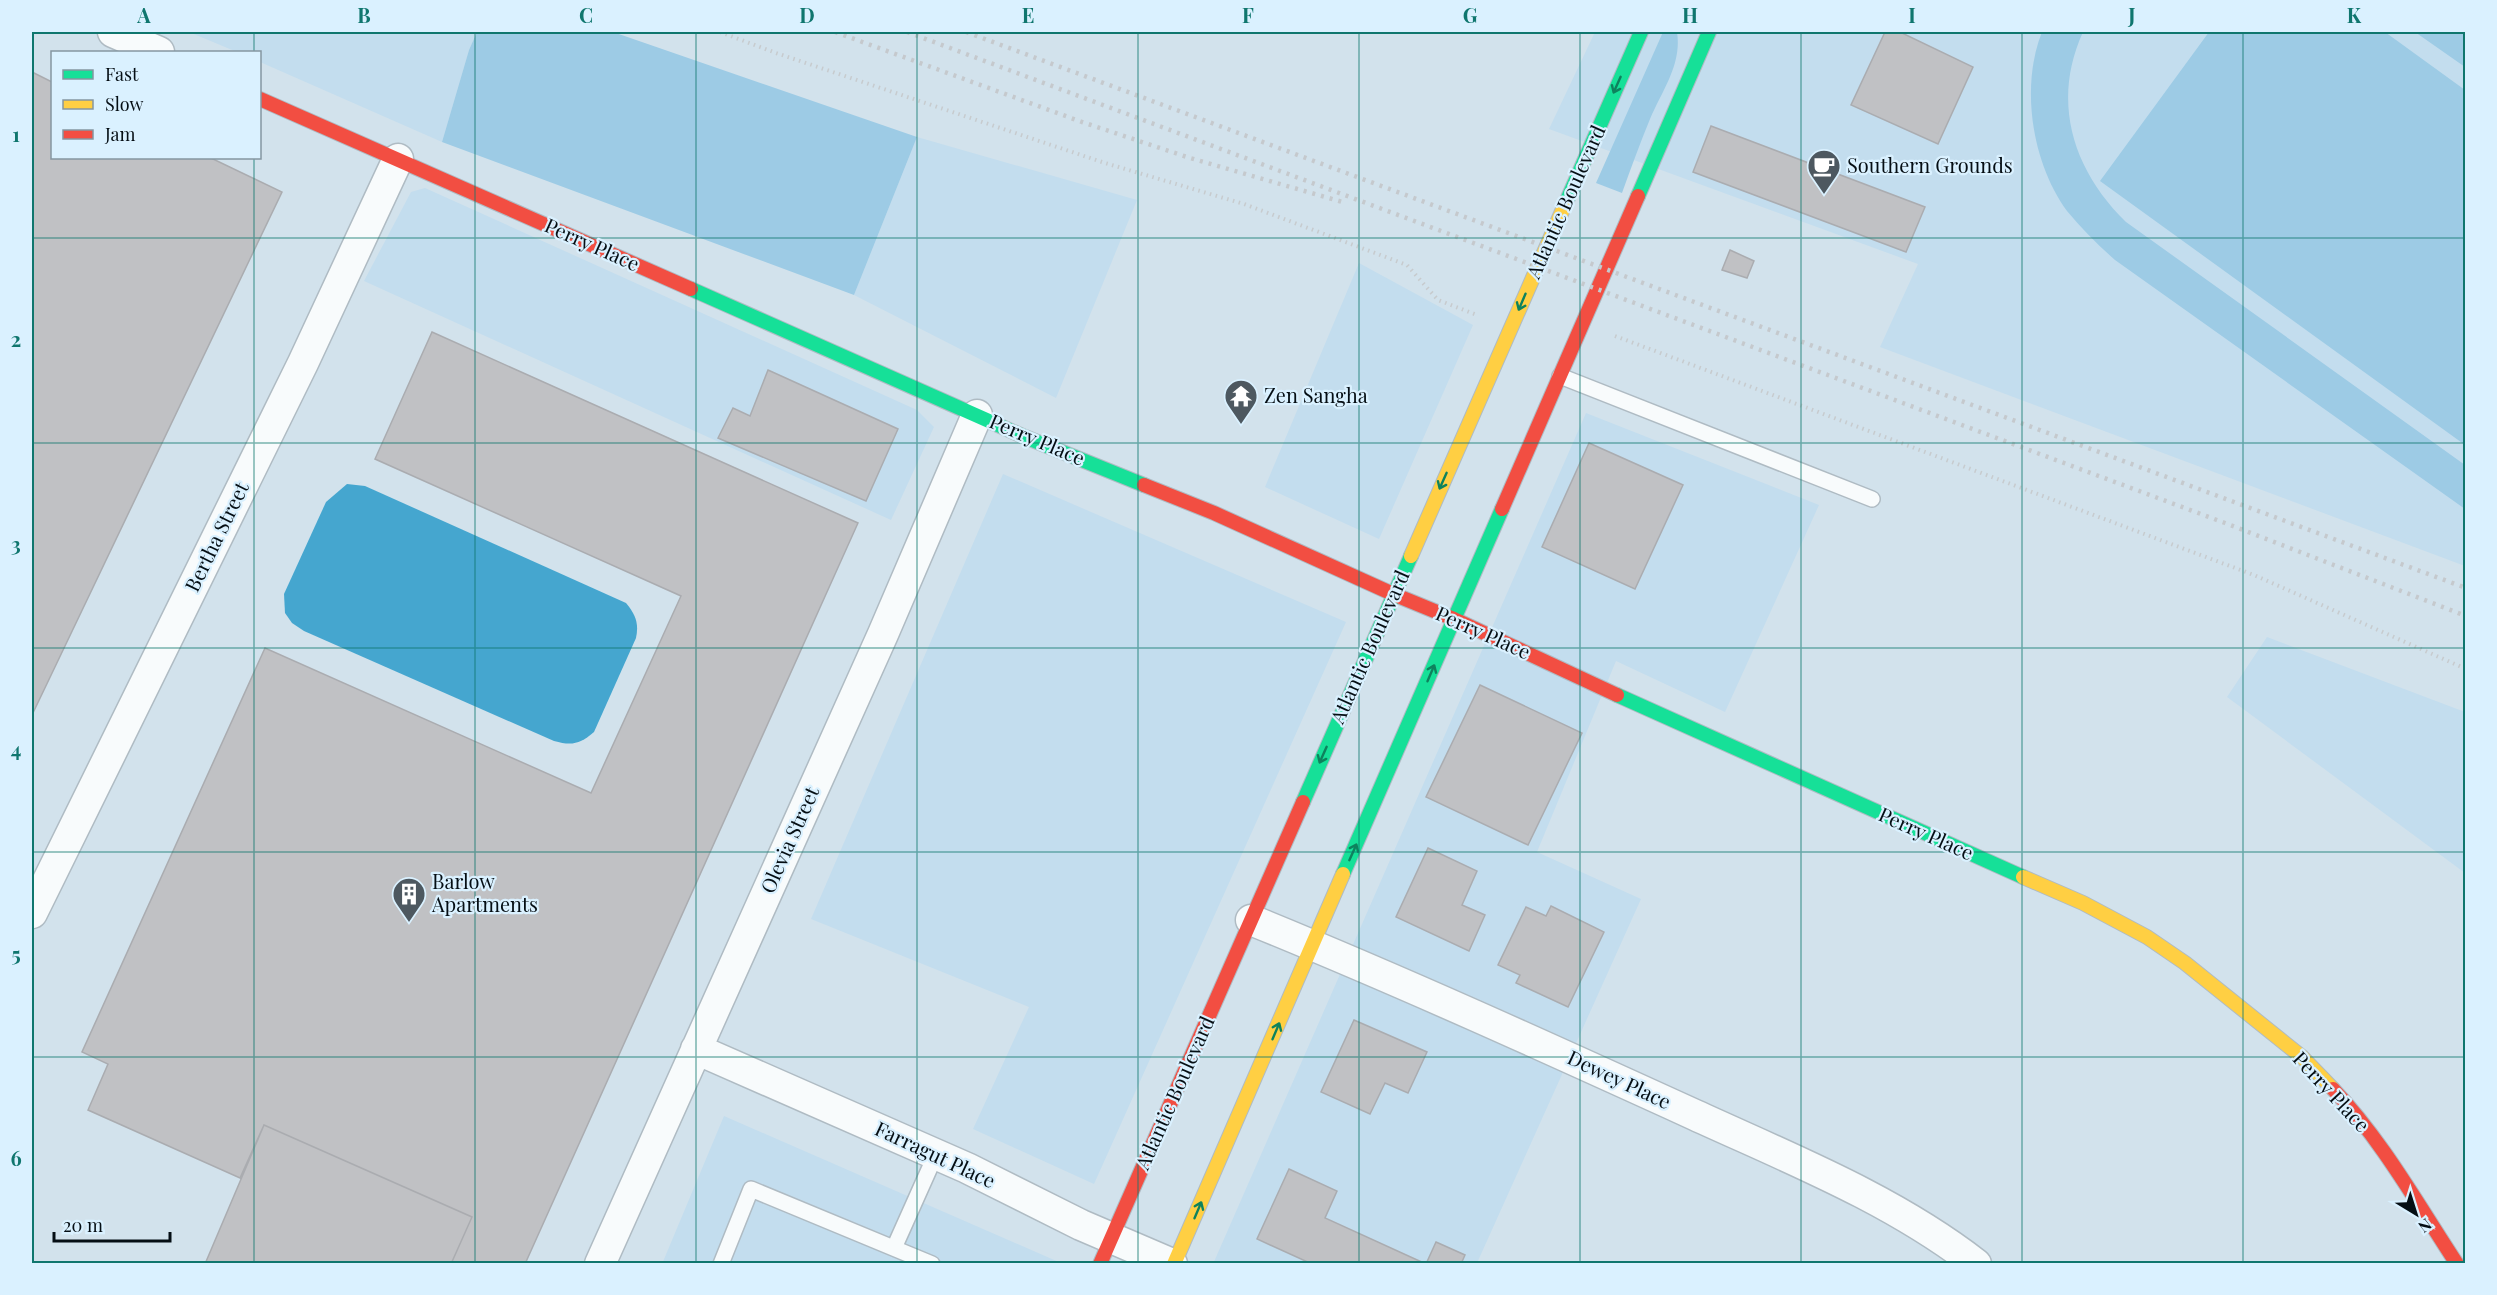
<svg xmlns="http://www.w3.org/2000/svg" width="2497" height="1295" font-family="'Playfair Display',serif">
  <rect width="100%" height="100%" fill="#d2e2ec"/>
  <path fill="#c3ddee" d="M189,32H477L469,50L442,142L260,62V52H237Z
    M1595,32H2465V566L1880,347L1918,264L1549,129Z
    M917,137L1137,200L1056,398L854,295Z
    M425,188L917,410L934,427L891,520L364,281L411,192Z
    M1359,263L1473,325L1379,539L1265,487Z
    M1586,413L1819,505L1725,712L1616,661L1537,852L1641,899L1477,1263L1213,1264Z
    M1003,474L1346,622L1094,1184L973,1129L1029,1007L811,919Z
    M2267,637L2465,712V873L2227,697Z
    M724,1116L1061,1263L662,1264Z"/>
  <path fill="#9dcbe5" d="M477,32H613L917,137L854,295L442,142L469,50Z
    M1663,32H1677C1682,64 1663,89 1650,119C1640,143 1631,168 1622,193L1596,183Z
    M2042,32H2083C2051,102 2073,170 2126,222L2465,465V509L2115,260C2098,245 2082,229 2067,211C2032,163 2020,87 2042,32Z
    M2209,32H2385L2465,90V445L2100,181Z
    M2415,32H2465V67Z"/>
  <path fill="#45a6cf" d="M347,484L365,486L626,603C636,615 639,624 636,638L594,732C580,744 572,746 554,741L304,631L292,623L285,613L284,594L326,502Z"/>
  <path fill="#c0c1c4" stroke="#aaacb0" stroke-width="1.5" d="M1885,32H1900L1973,67L1938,144L1851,105Z
    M32,72L52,82V158H211L282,192L32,715Z
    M1711,126L1925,207L1906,252L1693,172Z
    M1730,250L1754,261L1747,278L1722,270Z
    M432,332L858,523L525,1264H451L472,1217L264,1125L240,1178L88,1110L108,1064L82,1052L265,648L591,793L681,596L375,459Z
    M768,370L898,429L866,501L718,438L733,408L750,416Z
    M1589,443L1683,485L1635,589L1542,547Z
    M1480,685L1582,733L1528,845L1426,797Z
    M1428,848L1477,871L1462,905L1485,915L1469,951L1396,917Z
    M1551,906L1604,932L1568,1007L1516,983L1520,975L1498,965L1526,907L1546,916Z
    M1354,1020L1427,1052L1408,1093L1385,1083L1370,1114L1321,1092Z
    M264,1125L472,1217L451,1264H205Z
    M1289,1169L1337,1191L1325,1218L1426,1264H1312L1257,1239Z
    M1436,1242L1465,1255L1461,1264H1426Z"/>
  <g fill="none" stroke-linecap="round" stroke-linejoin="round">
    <defs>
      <path id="lane" d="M1560,376L1872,499
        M894,1248L936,1154
        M721,1264L751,1189L932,1264"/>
      <path id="street" d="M113,32L159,52
        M32,913L303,363L398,159
        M1251,920C1401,981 1548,1048 1695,1115C1791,1159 1892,1199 1976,1264
        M696,1049L967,1168L1081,1225L1172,1264
        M600,1264L883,634L977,415"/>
      <path id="fast" d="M1638,196L1709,32
        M1564,207L1641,32
        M691,289L1025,437L1144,485
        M1617,695L2023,877
        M1303,802L1411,556
        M1343,874L1502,509"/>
      <path id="slow" d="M1411,556L1564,207
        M2023,877L2083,903L2147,937L2185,963L2302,1057L2333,1089
        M1174,1264L1343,874"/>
      <path id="jam" d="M260,99L691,289
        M1144,485L1214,513L1393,594L1454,619L1617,695
        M1502,509L1638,196
        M2333,1089C2382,1140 2418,1205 2457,1264
        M1100,1264L1303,802"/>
    </defs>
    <use href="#lane" stroke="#afbbc3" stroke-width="18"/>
    <use href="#street" stroke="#afbbc3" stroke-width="33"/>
    <use href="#fast" stroke="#afbbc3" stroke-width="16"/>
    <use href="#slow" stroke="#afbbc3" stroke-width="16"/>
    <use href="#jam" stroke="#afbbc3" stroke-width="16"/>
    <path stroke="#c7cbce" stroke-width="4" stroke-dasharray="1.5 4.5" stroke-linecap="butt" d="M720,32L776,53L1105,163L1244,204L1407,265L1438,300L1477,315
      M1615,336L2254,575L2466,669"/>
    <use href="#lane" stroke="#f8fbfc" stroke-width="15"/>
    <use href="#street" stroke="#f8fbfc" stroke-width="30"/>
    <use href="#fast" stroke="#16e098" stroke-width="14"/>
    <use href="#slow" stroke="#ffcf43" stroke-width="14"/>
    <use href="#jam" stroke="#f24e42" stroke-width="14"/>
    <path stroke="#c5c9cd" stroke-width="4.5" stroke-dasharray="3 6" stroke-linecap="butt" d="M835,32L1082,122L1190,158L1346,203
      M907,32L2225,523L2466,616
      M966,32L2466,588"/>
  </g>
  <defs><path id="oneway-shaft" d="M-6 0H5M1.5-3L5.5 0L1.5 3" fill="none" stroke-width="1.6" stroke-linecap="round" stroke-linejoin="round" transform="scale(1.5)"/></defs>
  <g stroke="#0e825d">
    <use href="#oneway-shaft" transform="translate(1617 85) rotate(114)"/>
    <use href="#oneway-shaft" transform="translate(1522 302) rotate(113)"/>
    <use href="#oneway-shaft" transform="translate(1443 481) rotate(114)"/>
    <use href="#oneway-shaft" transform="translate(1431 673) rotate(-67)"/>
    <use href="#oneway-shaft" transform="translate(1323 755) rotate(114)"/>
    <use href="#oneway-shaft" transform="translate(1353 852) rotate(-66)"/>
    <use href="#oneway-shaft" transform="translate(1276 1031) rotate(-67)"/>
    <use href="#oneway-shaft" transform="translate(1198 1210) rotate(-67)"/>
  </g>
  <path fill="none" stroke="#0f766e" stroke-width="1.5" stroke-opacity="0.55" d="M254,32V52M475,32V1264M696,32V1264M917,32V1264M1138,32V1264M1359,32V1264M1580,32V1264M1801,32V1264M2022,32V1264M2243,32V1264M254,158V1264M32,238H2466M32,443H2466M32,648H2466M32,852H2466M32,1057H2466"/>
  <defs>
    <symbol id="cafe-pin" viewBox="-11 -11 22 30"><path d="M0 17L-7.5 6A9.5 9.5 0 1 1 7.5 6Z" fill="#4d5860" stroke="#daf1ff"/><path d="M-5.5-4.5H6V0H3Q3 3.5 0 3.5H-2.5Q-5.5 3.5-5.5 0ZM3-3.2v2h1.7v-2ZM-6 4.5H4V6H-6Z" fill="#fff"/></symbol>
    <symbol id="temple-pin" viewBox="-11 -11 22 30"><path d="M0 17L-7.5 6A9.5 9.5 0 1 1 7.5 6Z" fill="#4d5860" stroke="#daf1ff"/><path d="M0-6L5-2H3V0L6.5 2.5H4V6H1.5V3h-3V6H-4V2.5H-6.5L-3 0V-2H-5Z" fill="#fff"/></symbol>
    <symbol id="building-pin" viewBox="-11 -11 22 30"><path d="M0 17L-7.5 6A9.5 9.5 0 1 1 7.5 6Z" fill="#4d5860" stroke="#daf1ff"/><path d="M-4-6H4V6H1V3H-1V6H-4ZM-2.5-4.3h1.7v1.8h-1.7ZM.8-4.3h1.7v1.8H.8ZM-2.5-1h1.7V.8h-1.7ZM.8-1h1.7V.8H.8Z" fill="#fff"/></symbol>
  </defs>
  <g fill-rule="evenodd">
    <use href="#cafe-pin" x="1805" y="147" width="38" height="52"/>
    <use href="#temple-pin" x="1222" y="377" width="38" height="52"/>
    <use href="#building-pin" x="390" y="875" width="38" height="52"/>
  </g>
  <g text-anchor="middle" stroke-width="4.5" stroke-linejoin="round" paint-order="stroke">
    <g font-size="20" fill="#050e14" stroke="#daf1ff" text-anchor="start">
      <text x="1847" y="173">Southern Grounds</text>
      <text x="1264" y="403">Zen Sangha</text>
      <text x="432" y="889">Barlow<tspan x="432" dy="23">Apartments</tspan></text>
    </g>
    <g font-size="20" fill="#050e14" stroke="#daf1ff">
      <text transform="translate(1566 202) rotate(-66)" y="7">Atlantic Boulevard</text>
      <text transform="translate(592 245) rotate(24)" y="7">Perry Place</text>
      <text transform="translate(1037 440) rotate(23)" y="7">Perry Place</text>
      <text transform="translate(217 537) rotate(-64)" y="7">Bertha Street</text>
      <text transform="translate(1483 633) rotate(24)" y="7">Perry Place</text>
      <text transform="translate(1370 647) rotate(-66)" y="7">Atlantic Boulevard</text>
      <text transform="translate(1926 834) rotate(24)" y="7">Perry Place</text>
      <text transform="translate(790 840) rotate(-66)" y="7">Olevia Street</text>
      <text transform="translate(1619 1080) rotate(25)" y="7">Dewey Place</text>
      <text transform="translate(2331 1092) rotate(47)" y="7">Perry Place</text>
      <text transform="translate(1175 1093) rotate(-66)" y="7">Atlantic Boulevard</text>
      <text transform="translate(935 1155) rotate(25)" y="7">Farragut Place</text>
    </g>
  </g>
  <rect width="2497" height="1295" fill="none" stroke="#daf1ff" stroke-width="66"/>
  <rect x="51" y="51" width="210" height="108" fill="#daf1ff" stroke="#8596a1" stroke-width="1.5"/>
  <rect x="63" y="70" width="30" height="9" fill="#16e098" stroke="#8596a1" stroke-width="1.5"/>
  <text x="105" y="81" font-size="18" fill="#050e14">Fast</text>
  <rect x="63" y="100" width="30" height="9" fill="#ffcf43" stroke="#8596a1" stroke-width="1.5"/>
  <text x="105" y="111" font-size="18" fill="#050e14">Slow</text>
  <rect x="63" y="130" width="30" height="9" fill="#f24e42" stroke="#8596a1" stroke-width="1.5"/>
  <text x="105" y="141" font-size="18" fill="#050e14">Jam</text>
  <g transform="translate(2416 1214) rotate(142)" stroke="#daf1ff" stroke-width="4.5" paint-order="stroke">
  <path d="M0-4.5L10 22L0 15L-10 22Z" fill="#050e14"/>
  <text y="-9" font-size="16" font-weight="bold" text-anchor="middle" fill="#050e14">N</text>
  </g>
  <path d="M54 1232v9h116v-9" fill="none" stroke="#050e14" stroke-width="3"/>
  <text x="63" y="1232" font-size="18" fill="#050e14" stroke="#daf1ff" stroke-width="4.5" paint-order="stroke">20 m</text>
  <rect x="33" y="33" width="2431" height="1229" fill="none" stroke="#0f766e" stroke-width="2"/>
  <g font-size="20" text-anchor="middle" font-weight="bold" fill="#0f766e">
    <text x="144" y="23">A</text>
    <text x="364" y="23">B</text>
    <text x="586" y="23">C</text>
    <text x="807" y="23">D</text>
    <text x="1028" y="23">E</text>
    <text x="1248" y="23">F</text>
    <text x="1470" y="23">G</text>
    <text x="1690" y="23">H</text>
    <text x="1912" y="23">I</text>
    <text x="2132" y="23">J</text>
    <text x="2354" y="23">K</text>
    <text x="16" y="142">1</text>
    <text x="16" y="347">2</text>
    <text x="16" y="552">3</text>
    <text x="16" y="757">4</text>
    <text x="16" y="962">5</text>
    <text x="16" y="1166">6</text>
  </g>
</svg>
